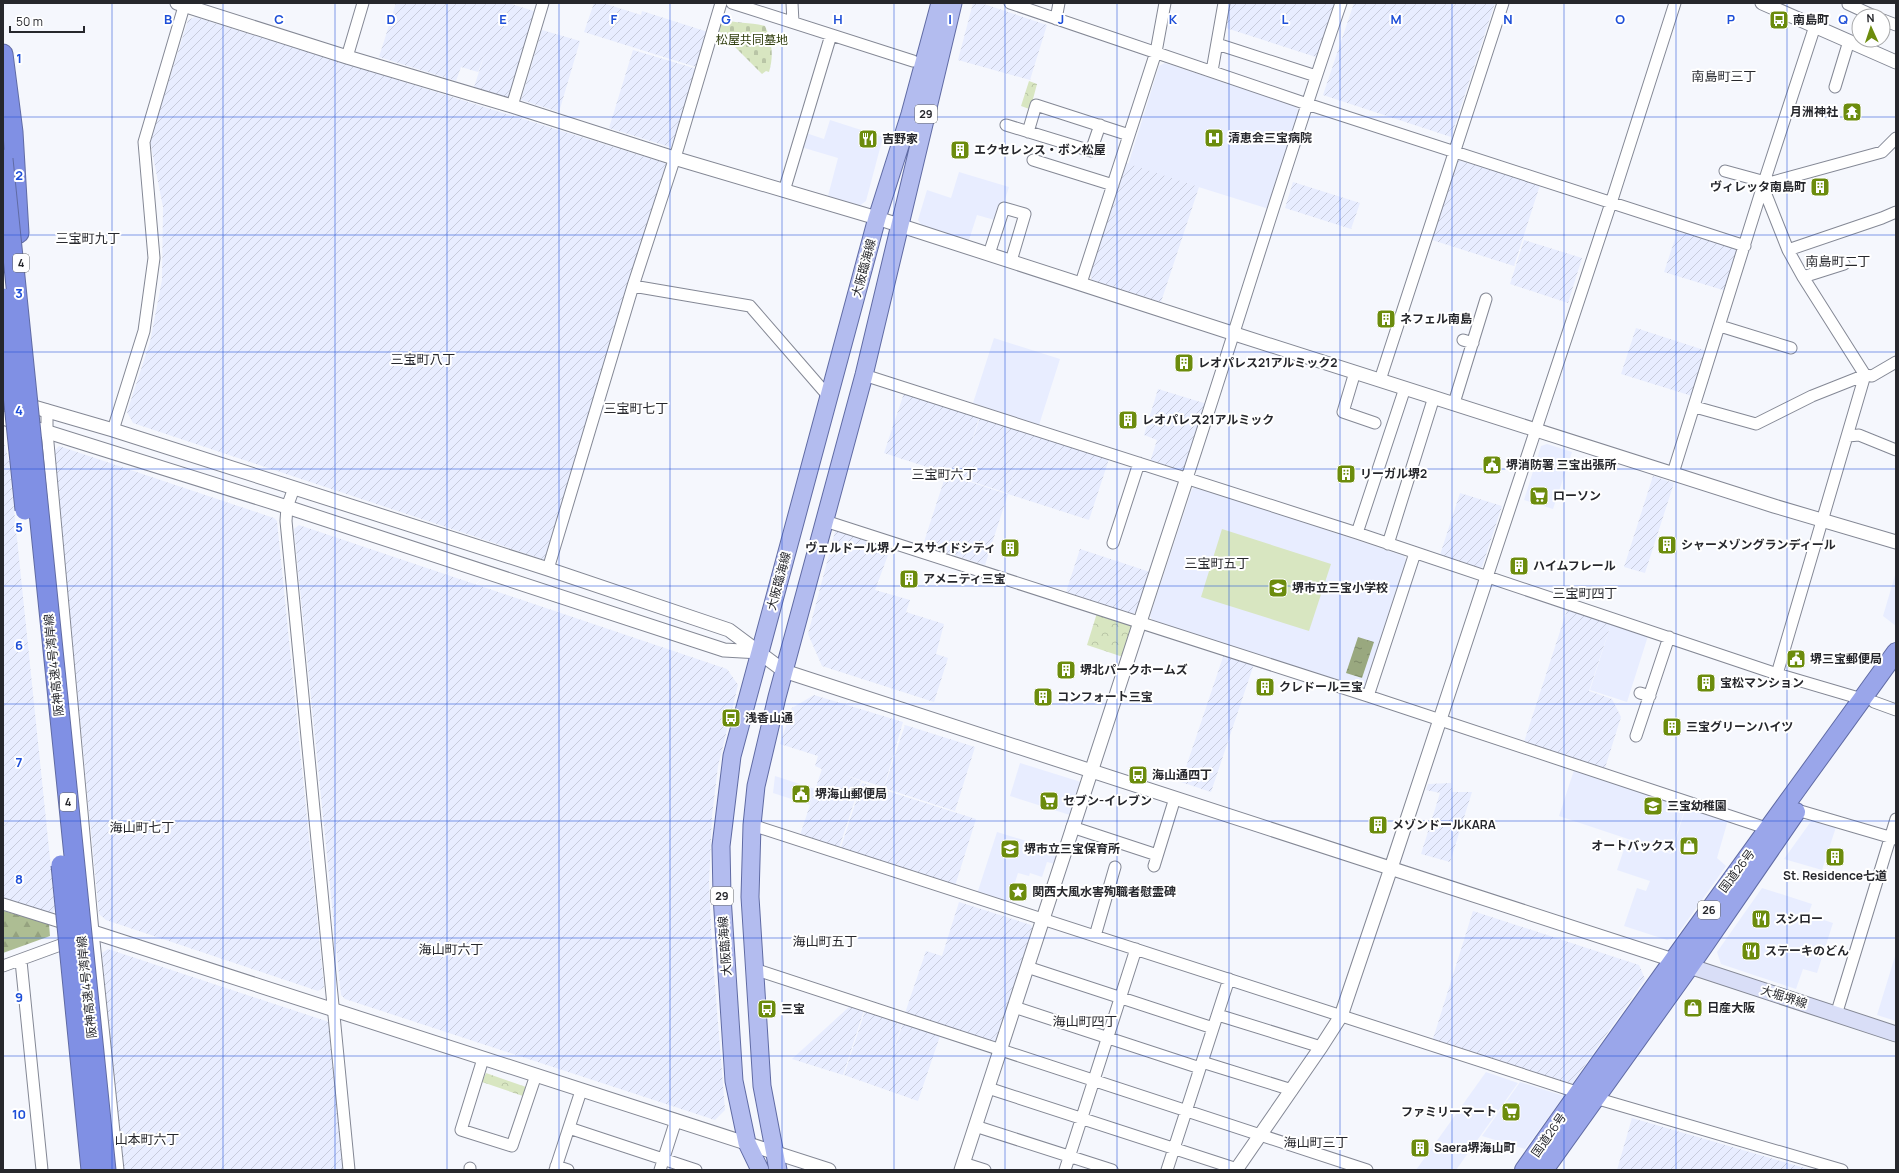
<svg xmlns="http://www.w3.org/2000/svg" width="1899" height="1173" font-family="Manrope,'Noto Sans JP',sans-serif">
  <defs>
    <pattern id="industrial-furrows" width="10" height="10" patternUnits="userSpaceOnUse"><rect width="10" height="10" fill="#e8edff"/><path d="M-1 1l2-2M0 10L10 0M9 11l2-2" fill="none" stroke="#c7cbdb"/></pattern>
    <pattern id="forest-firs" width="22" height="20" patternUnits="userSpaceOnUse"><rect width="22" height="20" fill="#adbd93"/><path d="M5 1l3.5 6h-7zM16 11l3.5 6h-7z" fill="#95a27f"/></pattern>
    <pattern id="cemetery-stones" width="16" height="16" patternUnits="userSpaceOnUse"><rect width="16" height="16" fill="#d8e6c1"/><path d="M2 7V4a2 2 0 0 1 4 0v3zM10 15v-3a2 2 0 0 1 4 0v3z" fill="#b9c5a6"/></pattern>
    <pattern id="park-crowns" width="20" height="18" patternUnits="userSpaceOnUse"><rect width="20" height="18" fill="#d8e6c1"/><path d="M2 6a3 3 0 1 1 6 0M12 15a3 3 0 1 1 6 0" fill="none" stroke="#b9c5a6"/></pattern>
    <pattern id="water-ripples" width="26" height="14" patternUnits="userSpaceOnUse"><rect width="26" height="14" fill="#99a87f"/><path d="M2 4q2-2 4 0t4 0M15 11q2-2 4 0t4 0" fill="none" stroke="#7d8968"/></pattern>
  </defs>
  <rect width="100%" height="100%" fill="#f5f7fd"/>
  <path fill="#e8edff" d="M1165,63L1295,106L1300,111L1269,209L1128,165L1159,66Z
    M830,120L883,137L866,201L859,206L828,196L838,158L801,147L806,133L824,139Z
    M959,172L1009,187L998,221L977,215L969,240L922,226L918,220L927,190L951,198Z
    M994,338L1060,359L1039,425L973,403Z
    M1547,444L1572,452L1553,509L1524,500L1541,446Z
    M1197,487L1404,556L1407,561L1366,686L1361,689L1153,621L1150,616L1192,489Z
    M1896,572V626L1883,616Z
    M1611,624L1648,636L1627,702L1590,690Z
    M1020,763L1081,782L1070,815L1010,796Z
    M1574,770L1686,806L1670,853L1559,816Z
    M775,776L815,789L810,805L773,793Z
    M1686,807L1728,820L1717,858L1726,866L1675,938L1667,940L1624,926L1637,888L1646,891L1650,881L1617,870L1627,840L1671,854Z
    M1812,820L1836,827L1822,870L1784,859Z
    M997,832L1059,851L1055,864L1047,862L1042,877L1030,873L1029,876L1018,873L1008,904L977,894Z
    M1762,888L1812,904L1808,915L1833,923L1817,973L1803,969L1796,989L1721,964L1717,952Z
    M1896,953V1021L1877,1015Z
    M1486,1072L1518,1083L1456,1170H1416Z
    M1520,1082L1564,1096L1525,1149L1482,1136Z"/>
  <path fill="url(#industrial-furrows)" d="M396,3H508L537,12L510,98L474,87L485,53L478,72L461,67L456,81L379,57Z
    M594,3H603L641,15L642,11L708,32L696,67L584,32Z
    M973,3H981L1047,25L1030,80L958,60Z
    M1230,3H1338L1319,58L1226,28Z
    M1354,3H1495L1451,137L1323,95Z
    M195,17L668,164L545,560L133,423L127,412L150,342L162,280L163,207L150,141L188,20Z
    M542,30L580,41L559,112L521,100Z
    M633,50L697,69L673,148L609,128Z
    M1458,160L1540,185L1514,266L1432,240Z
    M1126,163L1199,187L1161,302L1092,280L1090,274Z
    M1293,182L1360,203L1351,229L1285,208Z
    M1678,230L1734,247L1738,254L1726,291L1664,272Z
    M1524,240L1582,258L1568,303L1510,284Z
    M1636,328L1707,351L1692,396L1621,374Z
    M1158,389L1207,404L1187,470L1181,472L1150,462L1157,440L1144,435Z
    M904,393L979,417L969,452L980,417L1109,459L1089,520L1008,494L985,565L923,545L946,474L1007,494L1026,437L1007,493L884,453Z
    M3,439L9,461L55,907L49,924L3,910Z
    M59,446L274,518L277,521L324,987L318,991L106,920L99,914L54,451Z
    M1653,476L1674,483L1645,573L1624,567Z
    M1460,493L1502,506L1482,567L1476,569L1439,558Z
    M299,525L727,669L738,685L718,766L712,816L709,882L712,948L725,1110L715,1120L345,999L341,995L294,529Z
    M836,528L891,547L875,590L910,600L906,612L944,624L936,654L948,658L934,702L822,666L808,634Z
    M1080,549L1150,572L1138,611L1133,614L1066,592Z
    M1567,610L1611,624L1589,691L1612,699L1621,717L1605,768L1524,742Z
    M1224,654L1254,664L1211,792L1181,782Z
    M814,695L903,722L884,787L844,775L861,781L839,848L800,835L822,769L815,766L818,756L780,744L792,708Z
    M905,725L975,747L955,811L884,788Z
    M862,783L976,819L955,886L840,850Z
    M1451,783L1452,792H1472L1450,862L1421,854L1440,793L1426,790L1428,784Z
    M959,902L1031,925L1033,931L998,1040L993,1042L905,1013L926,951L942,956Z
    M1473,911L1639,965L1645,979L1571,1085L1432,1042Z
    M108,949L329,1022L343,1170H123L102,953Z
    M850,1006L864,1010L843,1075L792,1059Z
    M865,1011L902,1023L885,1077L903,1023L940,1036L918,1101L844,1075Z
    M1632,1118L1812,1170H1617Z"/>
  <path fill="url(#forest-firs)" d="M4,911L49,924L50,936L3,953Z"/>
  <path fill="url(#cemetery-stones)" d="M722,19C736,24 750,22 765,26C772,42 774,55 769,72L766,71L762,74L718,30Z"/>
  <path fill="url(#park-crowns)" d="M1029,81L1037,84L1033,99L1035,101L1032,110L1021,106Z
    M1097,613L1130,623L1132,627L1123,657L1087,645Z
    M486,1073L526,1087L523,1096L482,1082Z"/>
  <path fill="#d8e6c1" d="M1222,529L1331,564L1309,631L1201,597Z"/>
  <path fill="url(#water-ripples)" d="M1358,637L1374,642L1362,678L1346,673Z"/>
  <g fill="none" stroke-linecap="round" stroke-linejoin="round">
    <defs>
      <path id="minor" d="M732,3L913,61
        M792,3L793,22
        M1010,3L1307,104L1745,246
        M1848,3V4L1874,16
        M1056,19L1059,3
        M1883,20L1896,25
        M1217,44L1316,76
        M347,57L363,3
        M1212,71L1224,3
        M1835,87L1849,41
        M512,106L543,3
        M1006,125L1091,151L1100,125
        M1028,132L1036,105L1129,135
        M1033,160L1113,185
        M1725,171L1769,183L1882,152L1896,138
        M1763,187L1788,250L1803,277L1865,375L1777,674
        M784,191L831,35
        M1788,250L1882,218L1896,212
        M989,254L1004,208L1025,214L1011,261
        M1803,277L1844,264
        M1081,283L1156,52L1165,3
        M633,286L750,306L829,397
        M1720,326L1791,348
        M1463,340L1473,343
        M1355,372L1343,412L1375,423
        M864,375L1357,533L1777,674L1862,699
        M1380,380L1503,3
        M1454,403L1486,299
        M1695,407L1756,424L1812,396L1865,375L1872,376L1896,362
        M47,410V432L93,932L118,1170
        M113,430L144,331L154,258L144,142L185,3
        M1848,436L1859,435L1896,450
        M1673,473L1766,176L1815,26
        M1187,478C1239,320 1287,160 1341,3
        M294,488L287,507L286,521L349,1170
        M825,521L1368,696L1769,829
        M1357,533L1405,388
        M1113,543L1139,463
        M1388,544L1434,397
        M548,569L633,286L677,151L721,3
        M1487,577L1611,203L1675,3
        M1640,693L1650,696
        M1368,696L1415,553
        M1874,702L1896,710
        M1636,736L1669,637
        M1797,810L1896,839
        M752,825L1595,1098L1842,1170
        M1072,827L1157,855
        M1154,866L1175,798
        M3,904L70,925
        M1095,936L1115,867
        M21,961L42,1170
        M3,966L74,940
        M1027,967L1213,1028
        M754,969L1367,1170
        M1014,1007L1200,1068
        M1218,1015L1321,1047
        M1836,1015L1896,819
        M483,1059L461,1130L512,1146L536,1075
        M1202,1062L1292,1090
        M988,1088L1237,1169
        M975,1126L1112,1170
        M569,1128L696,1170
        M963,1163L985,1170
        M556,1166L568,1170
        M470,1170V1168
        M555,1170L581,1091
        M660,1170L676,1120
        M1065,1170L1136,949
        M1167,1170L1229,979"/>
      <path id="tertiary" d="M177,3L347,57L512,106L674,158L877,218L1235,334L1774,506L1896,542
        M1762,3L1896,62
        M3,398L113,430L548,569L729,630L784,671L1673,960
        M3,418L287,507L724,650L760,652
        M93,932L829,1170
        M961,1170L1187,478
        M1236,1170L1321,1047L1341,1016L1391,868L1487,577"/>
      <path id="secondary" d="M1680,963L1896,1034"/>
      <path id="primary" d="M760,1170L747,1143L734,1081L722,896L721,846L732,756L877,218L910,114L940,3
        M778,1170L762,1086L750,897L752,825L756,786L777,697L864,375L953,3"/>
      <path id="trunk" d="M1524,1170C1646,996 1772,824 1896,652
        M1544,1170L1690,966L1796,812"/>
      <path id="motorway" d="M3,54L13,132L19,233"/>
    </defs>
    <use href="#minor" stroke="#848895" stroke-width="13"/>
    <use href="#tertiary" stroke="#848895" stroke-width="15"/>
    <use href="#secondary" stroke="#848895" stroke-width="17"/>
    <use href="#primary" stroke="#606ba4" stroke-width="19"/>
    <use href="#trunk" stroke="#606ba4" stroke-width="20"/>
    <use href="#motorway" stroke="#606ba4" stroke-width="21"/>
    <use href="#minor" stroke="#fff" stroke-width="11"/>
    <use href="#tertiary" stroke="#fff" stroke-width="13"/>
    <use href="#secondary" stroke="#d9def7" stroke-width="15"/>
    <use href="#primary" stroke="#b3bcef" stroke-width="17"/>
    <use href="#trunk" stroke="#9aa6ea" stroke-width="18"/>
    <use href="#motorway" stroke="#8090e4" stroke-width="19"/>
    <defs>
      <path id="motorway-bridge" d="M3,159L106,1170
        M3,298L25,510
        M61,865L91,1170"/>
    </defs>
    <use href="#motorway-bridge" stroke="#606ba4" stroke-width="21" stroke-linecap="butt"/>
    <use href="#motorway-bridge" stroke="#8090e4" stroke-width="19"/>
  </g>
  <path fill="none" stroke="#1d4ed8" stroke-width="1" stroke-opacity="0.55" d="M112,3V1170M223,3V1170M335,3V1170M447,3V1170M559,3V1170M670,3V1170M782,3V1170M894,3V1170M1005,3V1170M1117,3V1170M1229,3V1170M1340,3V1170M1452,3V1170M1564,3V1170M1676,3V1170M1787,3V1170M3,117H1896M3,235H1896M3,352H1896M3,469H1896M3,586H1896M3,704H1896M3,821H1896M3,938H1896M3,1056H1896"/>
  <defs>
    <symbol id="bus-square" viewBox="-11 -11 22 22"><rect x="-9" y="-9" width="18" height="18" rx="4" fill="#6c8c0d" stroke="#fff"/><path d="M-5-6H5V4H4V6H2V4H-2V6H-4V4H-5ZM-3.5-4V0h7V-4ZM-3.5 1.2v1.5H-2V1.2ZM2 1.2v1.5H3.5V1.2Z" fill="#fff"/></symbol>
    <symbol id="temple-square" viewBox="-11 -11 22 22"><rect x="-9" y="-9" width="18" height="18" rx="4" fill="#6c8c0d" stroke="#fff"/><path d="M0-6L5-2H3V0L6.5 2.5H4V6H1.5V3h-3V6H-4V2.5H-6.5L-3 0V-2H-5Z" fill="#fff"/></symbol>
    <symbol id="hospital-square" viewBox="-11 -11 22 22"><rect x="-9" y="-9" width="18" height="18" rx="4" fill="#6c8c0d" stroke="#fff"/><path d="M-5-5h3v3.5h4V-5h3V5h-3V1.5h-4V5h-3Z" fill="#fff"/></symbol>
    <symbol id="restaurant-square" viewBox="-11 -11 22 22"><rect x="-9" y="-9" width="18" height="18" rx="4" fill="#6c8c0d" stroke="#fff"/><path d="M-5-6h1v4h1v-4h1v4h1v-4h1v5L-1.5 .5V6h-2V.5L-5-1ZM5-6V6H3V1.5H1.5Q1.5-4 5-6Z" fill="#fff"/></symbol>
    <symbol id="building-square" viewBox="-11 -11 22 22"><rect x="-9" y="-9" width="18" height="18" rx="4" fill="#6c8c0d" stroke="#fff"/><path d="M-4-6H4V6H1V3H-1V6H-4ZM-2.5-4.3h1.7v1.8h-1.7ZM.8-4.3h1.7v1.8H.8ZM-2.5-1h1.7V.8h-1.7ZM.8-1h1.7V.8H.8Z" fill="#fff"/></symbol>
    <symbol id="civic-square" viewBox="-11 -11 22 22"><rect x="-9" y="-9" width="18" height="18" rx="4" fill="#6c8c0d" stroke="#fff"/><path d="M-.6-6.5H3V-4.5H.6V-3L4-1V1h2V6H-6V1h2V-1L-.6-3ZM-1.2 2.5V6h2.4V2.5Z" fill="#fff"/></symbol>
    <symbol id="supermarket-square" viewBox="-11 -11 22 22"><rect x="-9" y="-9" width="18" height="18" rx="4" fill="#6c8c0d" stroke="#fff"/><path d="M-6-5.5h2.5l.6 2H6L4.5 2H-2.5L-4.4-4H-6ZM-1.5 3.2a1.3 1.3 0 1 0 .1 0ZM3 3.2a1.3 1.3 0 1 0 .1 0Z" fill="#fff"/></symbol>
    <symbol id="school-square" viewBox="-11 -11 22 22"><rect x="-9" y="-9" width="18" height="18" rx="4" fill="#6c8c0d" stroke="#fff"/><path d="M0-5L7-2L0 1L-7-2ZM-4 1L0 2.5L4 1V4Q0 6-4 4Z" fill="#fff"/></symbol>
    <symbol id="shop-square" viewBox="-11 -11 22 22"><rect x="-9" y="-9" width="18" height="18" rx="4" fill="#6c8c0d" stroke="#fff"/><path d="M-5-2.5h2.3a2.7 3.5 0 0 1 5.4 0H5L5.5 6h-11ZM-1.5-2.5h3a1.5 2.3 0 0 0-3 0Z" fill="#fff"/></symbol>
    <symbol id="sight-square" viewBox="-11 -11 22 22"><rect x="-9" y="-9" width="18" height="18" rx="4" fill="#6c8c0d" stroke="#fff"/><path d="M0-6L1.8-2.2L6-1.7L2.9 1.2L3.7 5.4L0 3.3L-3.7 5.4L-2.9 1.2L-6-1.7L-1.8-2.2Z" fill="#fff"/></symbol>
  </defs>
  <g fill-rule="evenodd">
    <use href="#bus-square" x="1768" y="9" width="22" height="22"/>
    <use href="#temple-square" x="1841" y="101" width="22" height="22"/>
    <use href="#hospital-square" x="1203" y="127" width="22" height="22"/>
    <use href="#restaurant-square" x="857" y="128" width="22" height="22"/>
    <use href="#building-square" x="949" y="139" width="22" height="22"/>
    <use href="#building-square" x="1809" y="176" width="22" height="22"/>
    <use href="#building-square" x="1375" y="308" width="22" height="22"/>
    <use href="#building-square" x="1173" y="352" width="22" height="22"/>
    <use href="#building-square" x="1117" y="409" width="22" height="22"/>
    <use href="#civic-square" x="1481" y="454" width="22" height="22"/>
    <use href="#building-square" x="1335" y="463" width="22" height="22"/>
    <use href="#supermarket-square" x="1528" y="485" width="22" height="22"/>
    <use href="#building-square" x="1656" y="534" width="22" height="22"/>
    <use href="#building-square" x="999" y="537" width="22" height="22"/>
    <use href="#building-square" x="1508" y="555" width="22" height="22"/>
    <use href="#building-square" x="898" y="568" width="22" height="22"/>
    <use href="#school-square" x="1267" y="577" width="22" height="22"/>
    <use href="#civic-square" x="1785" y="648" width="22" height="22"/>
    <use href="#building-square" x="1055" y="659" width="22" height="22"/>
    <use href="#building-square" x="1695" y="672" width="22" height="22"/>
    <use href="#building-square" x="1254" y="676" width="22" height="22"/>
    <use href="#building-square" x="1032" y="686" width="22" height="22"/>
    <use href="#bus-square" x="720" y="707" width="22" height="22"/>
    <use href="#building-square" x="1661" y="716" width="22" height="22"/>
    <use href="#bus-square" x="1127" y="764" width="22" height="22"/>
    <use href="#civic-square" x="790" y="783" width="22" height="22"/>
    <use href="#supermarket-square" x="1038" y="790" width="22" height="22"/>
    <use href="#school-square" x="1642" y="795" width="22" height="22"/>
    <use href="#building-square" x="1367" y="814" width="22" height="22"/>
    <use href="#shop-square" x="1678" y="835" width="22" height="22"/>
    <use href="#school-square" x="999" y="838" width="22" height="22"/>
    <use href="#building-square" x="1824" y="846" width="22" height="22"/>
    <use href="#sight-square" x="1007" y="881" width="22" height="22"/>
    <use href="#restaurant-square" x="1750" y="908" width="22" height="22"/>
    <use href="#restaurant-square" x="1740" y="940" width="22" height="22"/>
    <use href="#shop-square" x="1682" y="997" width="22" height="22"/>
    <use href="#bus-square" x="756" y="998" width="22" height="22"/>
    <use href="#supermarket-square" x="1500" y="1101" width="22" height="22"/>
    <use href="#building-square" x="1409" y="1137" width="22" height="22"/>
  </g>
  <g text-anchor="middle" stroke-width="4" stroke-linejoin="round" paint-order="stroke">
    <g fill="#fff" stroke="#67686b" stroke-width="1">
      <rect x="915" y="105" width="22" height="18" rx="3"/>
      <rect x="13" y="254" width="16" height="18" rx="3"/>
      <rect x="60" y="793" width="16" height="18" rx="3"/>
      <rect x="711" y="887" width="22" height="18" rx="3"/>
      <rect x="1698" y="901" width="22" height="18" rx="3"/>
    </g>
    <g font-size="11" font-weight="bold" fill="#26272c">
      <text x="926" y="118">29</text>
      <text x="21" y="267">4</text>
      <text x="68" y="806">4</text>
      <text x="722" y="900">29</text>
      <text x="1709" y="914">26</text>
    </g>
    <g font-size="12" font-weight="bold" fill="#26272c" stroke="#fff" text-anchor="start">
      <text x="1793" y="24">南島町</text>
      <text x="1838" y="116" text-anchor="end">月洲神社</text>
      <text x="1228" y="142">清恵会三宝病院</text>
      <text x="882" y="143">吉野家</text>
      <text x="974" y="154">エクセレンス・ボン松屋</text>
      <text x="1806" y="191" text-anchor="end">ヴィレッタ南島町</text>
      <text x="1400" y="323">ネフェル南島</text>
      <text x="1198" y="367">レオパレス21アルミック2</text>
      <text x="1142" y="424">レオパレス21アルミック</text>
      <text x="1506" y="469">堺消防署 三宝出張所</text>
      <text x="1360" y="478">リーガル堺2</text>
      <text x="1553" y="500">ローソン</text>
      <text x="1681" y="549">シャーメゾングランディール</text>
      <text x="996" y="552" text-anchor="end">ヴェルドール堺ノースサイドシティ</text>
      <text x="1533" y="570">ハイムフレール</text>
      <text x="923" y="583">アメニティ三宝</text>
      <text x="1292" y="592">堺市立三宝小学校</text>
      <text x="1810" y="663">堺三宝郵便局</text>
      <text x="1080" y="674">堺北パークホームズ</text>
      <text x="1720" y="687">宝松マンション</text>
      <text x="1279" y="691">クレドール三宝</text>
      <text x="1057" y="701">コンフォート三宝</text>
      <text x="745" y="722">浅香山通</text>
      <text x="1686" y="731">三宝グリーンハイツ</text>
      <text x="1152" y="779">海山通四丁</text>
      <text x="815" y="798">堺海山郵便局</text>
      <text x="1063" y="805">セブン-イレブン</text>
      <text x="1667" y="810">三宝幼稚園</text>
      <text x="1392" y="829">メゾンドールKARA</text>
      <text x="1675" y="850" text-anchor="end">オートバックス</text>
      <text x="1024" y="853">堺市立三宝保育所</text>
      <text x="1835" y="880" text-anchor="middle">St. Residence七道</text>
      <text x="1032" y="896">関西大風水害殉職者慰霊碑</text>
      <text x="1775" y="923">スシロー</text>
      <text x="1765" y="955">ステーキのどん</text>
      <text x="1707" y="1012">日産大阪</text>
      <text x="781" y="1013">三宝</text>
      <text x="1497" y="1116" text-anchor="end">ファミリーマート</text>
      <text x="1434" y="1152">Saera堺海山町</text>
    </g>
    <g font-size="12" fill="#2e3c0c" stroke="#fff">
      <text x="752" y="44">松屋共同墓地</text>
    </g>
    <g font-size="12" fill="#26272c" stroke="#fff">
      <text transform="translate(864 268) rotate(-75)" y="4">大阪臨海線</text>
      <text transform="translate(779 581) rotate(-75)" y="4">大阪臨海線</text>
      <text transform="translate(54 665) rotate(-96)" y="4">阪神高速4号湾岸線</text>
      <text transform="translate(1737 871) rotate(-53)" y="4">国道26号</text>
      <text transform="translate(725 946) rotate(-94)" y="4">大阪臨海線</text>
      <text transform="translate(87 987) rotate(-96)" y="4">阪神高速4号湾岸線</text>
      <text transform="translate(1784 997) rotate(18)" y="4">大堀堺線</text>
      <text transform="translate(1549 1135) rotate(-55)" y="4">国道26号</text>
    </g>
    <g font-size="13" fill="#26272c" stroke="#fff">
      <text x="1724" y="81">南島町三丁</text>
      <text x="88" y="243">三宝町九丁</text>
      <text x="1838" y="266">南島町二丁</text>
      <text x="423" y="364">三宝町八丁</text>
      <text x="636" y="413">三宝町七丁</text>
      <text x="944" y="479">三宝町六丁</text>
      <text x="1217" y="568">三宝町五丁</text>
      <text x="1585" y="598">三宝町四丁</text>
      <text x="142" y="832">海山町七丁</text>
      <text x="825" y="946">海山町五丁</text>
      <text x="451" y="954">海山町六丁</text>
      <text x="1085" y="1026">海山町四丁</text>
      <text x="147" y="1144">山本町六丁</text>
      <text x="1316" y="1147">海山町三丁</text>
    </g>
  </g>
  <g font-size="13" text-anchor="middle" font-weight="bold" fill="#1d4ed8" stroke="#fff" stroke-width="4" stroke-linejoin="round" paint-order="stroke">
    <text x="168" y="24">B</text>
    <text x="279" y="24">C</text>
    <text x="391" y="24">D</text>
    <text x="503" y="24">E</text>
    <text x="614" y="24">F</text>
    <text x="726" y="24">G</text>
    <text x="838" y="24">H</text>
    <text x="950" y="24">I</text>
    <text x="1061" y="24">J</text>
    <text x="1173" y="24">K</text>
    <text x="1285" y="24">L</text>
    <text x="1396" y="24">M</text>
    <text x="1508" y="24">N</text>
    <text x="1620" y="24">O</text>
    <text x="1731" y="24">P</text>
    <text x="1843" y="24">Q</text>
    <text x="19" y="63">1</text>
    <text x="19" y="180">2</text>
    <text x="19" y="298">3</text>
    <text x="19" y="415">4</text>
    <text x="19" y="532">5</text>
    <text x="19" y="650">6</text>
    <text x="19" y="767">7</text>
    <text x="19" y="884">8</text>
    <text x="19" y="1002">9</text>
    <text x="19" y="1119">10</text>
  </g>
  <rect width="1899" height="1173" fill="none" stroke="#26272c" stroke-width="8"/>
  <g transform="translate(1871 28) rotate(357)"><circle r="19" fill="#ffffff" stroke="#a8a9ab"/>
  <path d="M0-3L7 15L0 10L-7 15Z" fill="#6c8c0d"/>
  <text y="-6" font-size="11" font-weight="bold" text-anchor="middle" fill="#26272c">N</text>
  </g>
  <path d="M10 26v6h74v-6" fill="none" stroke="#26272c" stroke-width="2"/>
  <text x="16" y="26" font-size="12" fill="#26272c" stroke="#ffffff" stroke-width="3" paint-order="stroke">50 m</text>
</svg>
